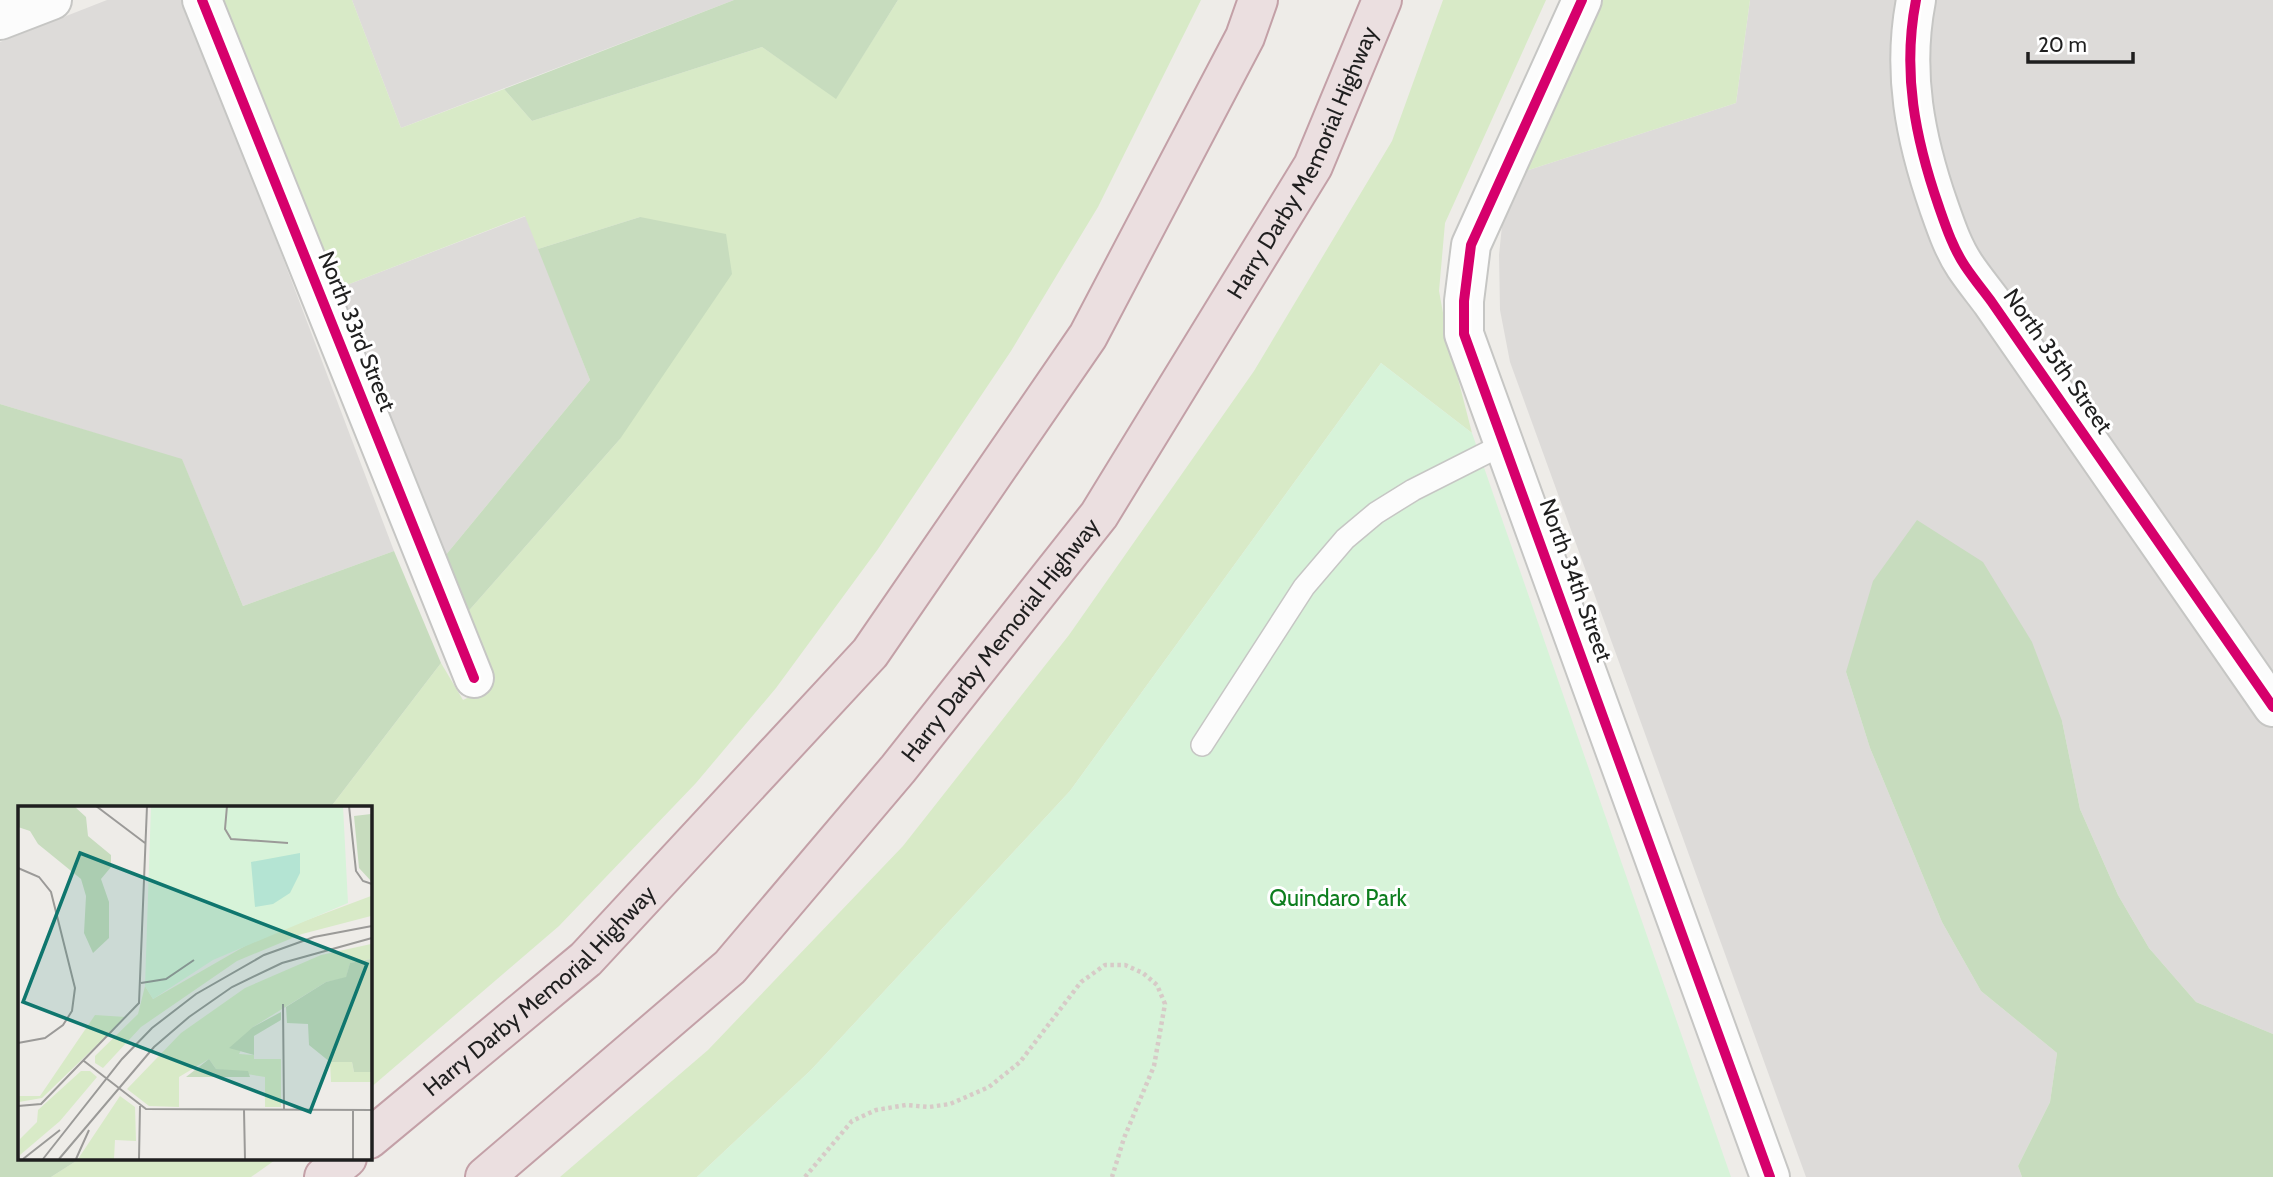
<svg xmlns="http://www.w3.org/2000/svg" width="2273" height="1177" font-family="Cabin,sans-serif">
  <rect width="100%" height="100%" fill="#eeece8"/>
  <path fill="#dddbd9" d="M107,0H185L394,551L243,606L182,460L0,404V42Z
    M352,0H734L401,128Z
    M1750,0H2273V1034L2196,1002L2149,948L2118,895L2080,809L2062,721L1846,672L1870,748L1942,922L1981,991L2057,1053L2050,1102L2018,1166L2022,1177H1806L1510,362L1500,310L1499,255L1503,216L1519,173L1736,103Z
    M526,216L590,380L445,556L339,288Z"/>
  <path fill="#d8eac7" d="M216,0H352L401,128L504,89L532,121L762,47L836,98L898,0H1201L1098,207L1011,351L878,549L776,688L696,783L559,926L369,1089V808H330L441,663L463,700L493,686L465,615L620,439L640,217L538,249L525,216L339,288Z
    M1443,0H1546L1445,223L1439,291L1448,340L1472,433L1381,363L1070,791L811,1070L697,1177H560L708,1050L903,846L1069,635L1254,371L1392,141Z
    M1598,0H1750L1736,103L1519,173Z
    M81,1158H278L251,1177H51Z"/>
  <path fill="#c7dcbe" d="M734,0H898L836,99L762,47L532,121L504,89Z
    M640,217L726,234L732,274L620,439L465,615L445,556L590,380L538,249Z
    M0,404L182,459L243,606L394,551L441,663L330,808H19V1158H81L51,1177H0Z
    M1917,520L1983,562L2032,642L2062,721L2080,809L2118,895L2149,948L2196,1002L2273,1034V1177H2022L2018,1166L2050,1102L2057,1053L1981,991L1942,922L1870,748L1846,672L1873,581Z"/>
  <path fill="#d7f3d9" d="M1381,363L1472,433L1731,1177H697L811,1070L1070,791Z"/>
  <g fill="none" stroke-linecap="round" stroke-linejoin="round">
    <defs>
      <path id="service" d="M1202,745L1304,587L1345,539L1376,513L1413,490L1504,444"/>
      <path id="minor" d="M202,0L474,678
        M1582,0L1471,245L1464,301V334L1770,1177
        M1916,0C1902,72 1915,138 1939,207C1946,227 1953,248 1965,266C1973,278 1982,289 1991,301L2273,707
        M0,20L52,0"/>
      <g id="motorway">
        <path id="s1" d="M369,1139L586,959L870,653L1088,336L1245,37L1258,0"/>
        <path d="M324,1177L347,1158"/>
        <path id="s2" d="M485,1177L730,967L898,769L1099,515L1313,166L1382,0"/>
      </g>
    </defs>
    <use href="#service" stroke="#c6c6c4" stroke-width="24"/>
    <use href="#minor" stroke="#c6c6c4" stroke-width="42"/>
    <use href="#motorway" stroke="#c3a0a7" stroke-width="42"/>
    <path stroke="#d7cac7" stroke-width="4.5" stroke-dasharray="3.5 3.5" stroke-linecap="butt" d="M805,1177L852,1121L876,1110L906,1105L929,1107L950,1104L989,1087L1020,1062L1081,982L1105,965H1125L1143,973L1157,985L1165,1004L1154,1066L1124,1138L1112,1177"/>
    <use href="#service" stroke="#fcfcfc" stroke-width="21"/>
    <use href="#minor" stroke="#fcfcfc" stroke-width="38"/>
    <use href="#motorway" stroke="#ebdfe0" stroke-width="38"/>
    <defs>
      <path id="cycleway" d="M202,0L474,678
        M1582,0L1471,245L1464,301V334L1770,1177
        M1916,0C1902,72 1915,138 1939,207C1946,227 1953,248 1965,266C1973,278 1982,289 1991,301L2273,707"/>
    </defs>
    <use href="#cycleway" stroke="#fff" stroke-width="15"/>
    <use href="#cycleway" stroke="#d6006c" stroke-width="10"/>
  </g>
  <g text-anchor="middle" stroke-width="6" stroke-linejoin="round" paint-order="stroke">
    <g font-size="23" fill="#1f1f1f" stroke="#fff">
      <text dy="8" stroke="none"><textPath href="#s2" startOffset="1314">Harry Darby Memorial Highway</textPath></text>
      <text transform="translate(357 331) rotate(68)" y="8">North 33rd Street</text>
      <text transform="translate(2058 361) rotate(55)" y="8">North 35th Street</text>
      <text transform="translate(1576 580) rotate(70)" y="8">North 34th Street</text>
      <text dy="8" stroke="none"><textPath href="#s2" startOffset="747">Harry Darby Memorial Highway</textPath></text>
      <text dy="8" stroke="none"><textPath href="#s1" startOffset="226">Harry Darby Memorial Highway</textPath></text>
    </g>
    <g font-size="23" fill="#0d7e1e" stroke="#fff">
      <text x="1338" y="906">Quindaro Park</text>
    </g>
  </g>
  <g transform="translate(18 806)">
    <rect width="354" height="354" fill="#eeece8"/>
    <path d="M353,90V110L284,128L219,155L123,221L85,262L77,257V250L120,208L127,180L135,193L241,132ZM353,138V153L332,157L328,172L308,176L235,221L221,248L236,249V253H263V301H247V271L198,263L191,253L161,271V301L131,300L109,283L163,227L227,182L303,149ZM77,209L108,211L24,292L1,296L0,290H22ZM312,256H334L336,266H353V276H313ZM63,265H72L79,271L42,315L2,349V333L19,316L20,304ZM102,290L117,301L118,335L97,334L96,353H60Z" fill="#d8eac7"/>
    <path d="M0,0H56L68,11L70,30L93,49V61L83,73L91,96V132L75,147L66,127L68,90L63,73L20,38L12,25L0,21ZM353,8V75L341,62L336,10ZM353,153V266H336L334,256H312L291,239L290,218L269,217L268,201L308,176L328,171L332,157ZM263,206V214L236,230V249L211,242L235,221ZM191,253L198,263L230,265L232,271H168Z" fill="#c7dcbe"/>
    <path d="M133,0H325L330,97L195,154L135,193L127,180Z" fill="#d7f3d9"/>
    <path d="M282,47V67L272,87L255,98L237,101L233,56Z" fill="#b4e4d3"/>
    <path fill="none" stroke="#9b9a98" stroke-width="2" d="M78,0L127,37M209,0L207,23L213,33L270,37M331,0L338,65L345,75L354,78M0,62L21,71L33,86L57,182L54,205L45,219L27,232L0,237M123,177L148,173L176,154M265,198L266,304M66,255L128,303L354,304M0,300L23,298L121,197L129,0M226,304L227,353M5,353L42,324M25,353L104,253L134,222L178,188L246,149L296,131L354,120M41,353L136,241L171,211L214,181L264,157L354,132M58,353L71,324M121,353L122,300M335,353V304"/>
    <path fill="#0f766e" fill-opacity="0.15" stroke="#0f766e" stroke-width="3.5" d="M62,47L349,158L292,306L5,196Z"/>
    <rect width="354" height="354" fill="none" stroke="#1f1f1f" stroke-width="3.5"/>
  </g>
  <path d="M2028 52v10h105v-10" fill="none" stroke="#1f1f1f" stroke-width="3.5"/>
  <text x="2038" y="52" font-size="21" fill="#1f1f1f" stroke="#ffffff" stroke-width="5" paint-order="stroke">20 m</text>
</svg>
